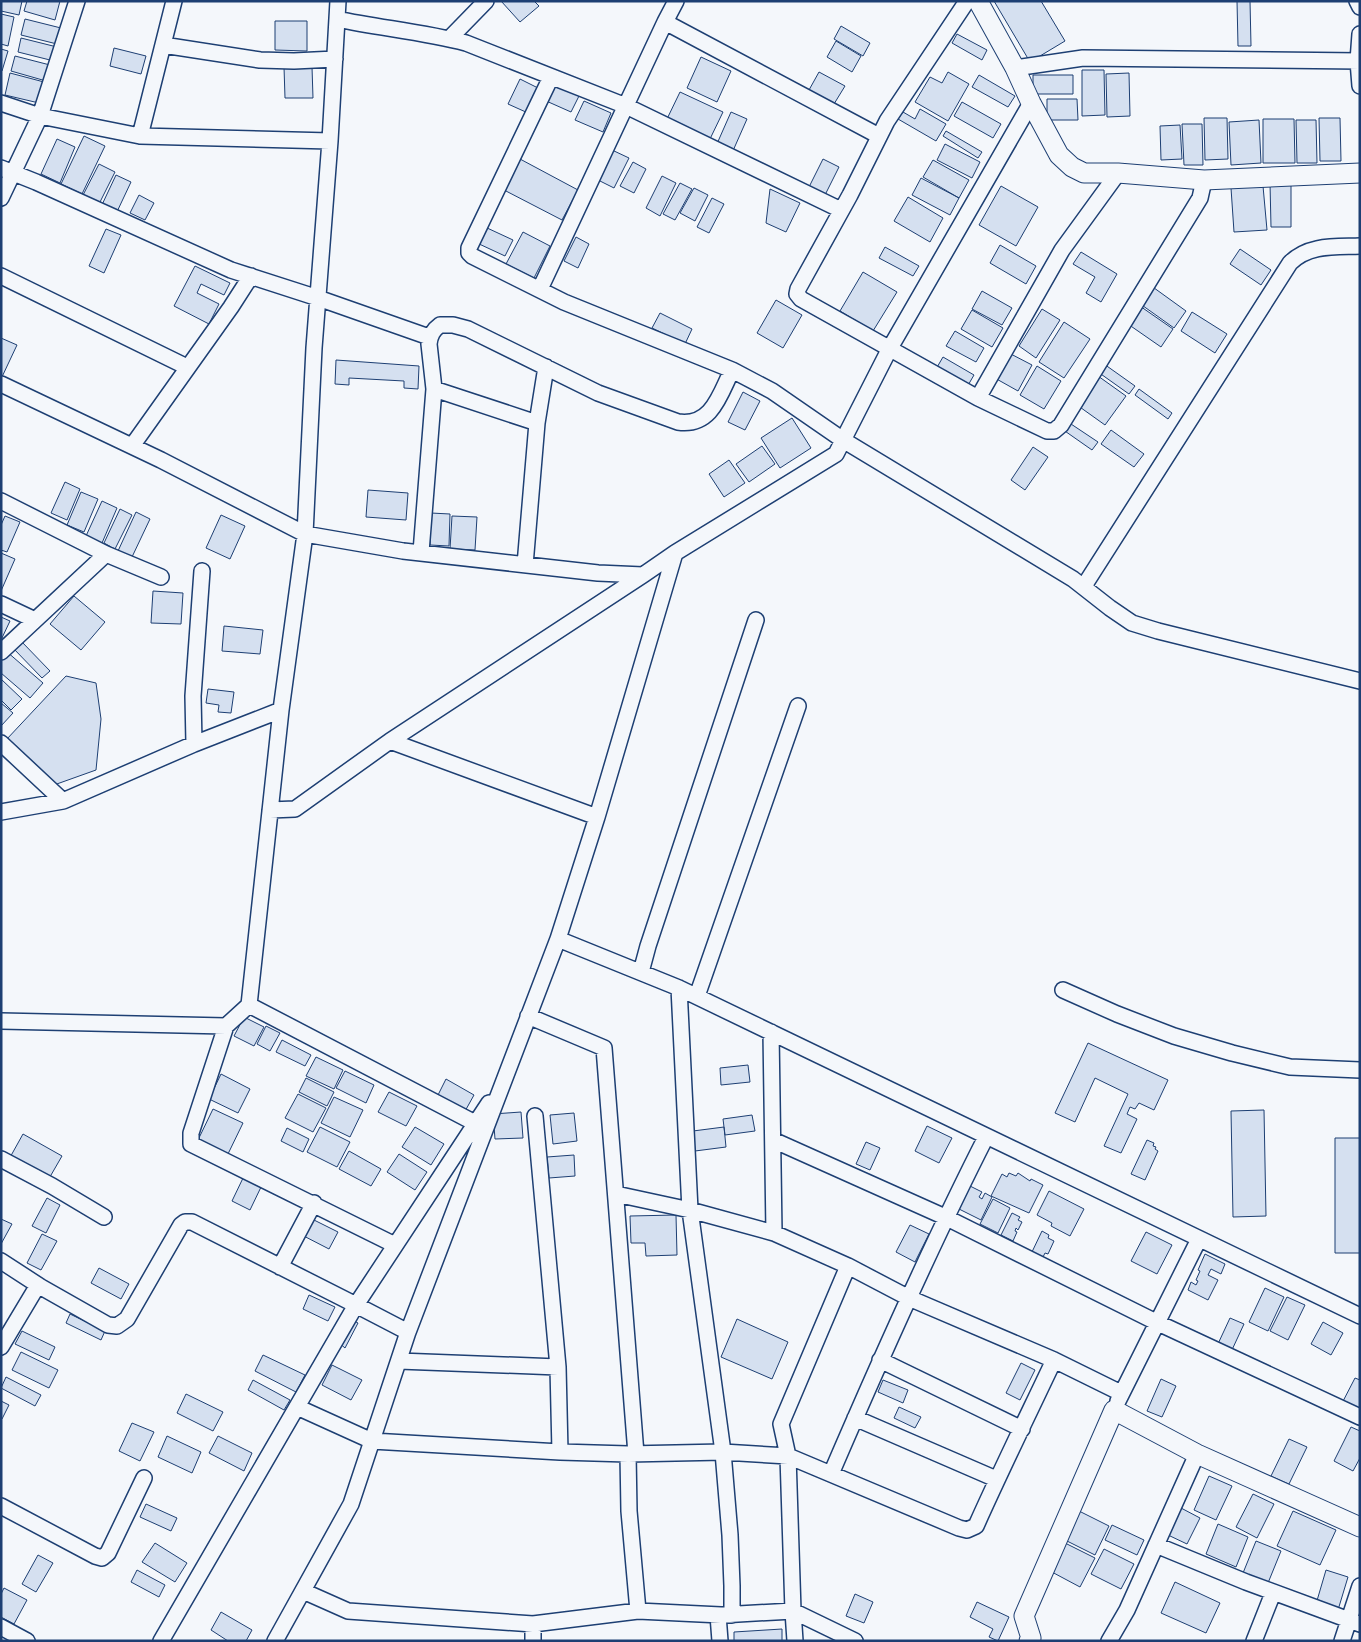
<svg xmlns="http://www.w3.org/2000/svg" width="1361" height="1642" font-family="'Source Sans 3',sans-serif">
  <rect width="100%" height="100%" fill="#f4f7fb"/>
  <path fill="#d5e0f0" stroke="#1d3f73" d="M1,1H22L19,15L1,11Z
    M27,1H60L55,20L24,11Z
    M501,1H534L539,6L520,22Z
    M994,1H1041L1065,41L1030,62Z
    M1237,1H1250L1251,46H1238Z
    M1,14L14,17L8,46L1,44Z
    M25,19L61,28L57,44L21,35Z
    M275,21H307V51L275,50Z
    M841,26L870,43L863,56L834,39Z
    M957,34L987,50L982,60L952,43Z
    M21,38L57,47L54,61L18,52Z
    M836,41L861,56L852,72L827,57Z
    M114,48L146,56L141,74L110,66Z
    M1,49L8,51L2,71L1,70Z
    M15,56L50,65L46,81L11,71Z
    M701,57L731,71L717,102L687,88Z
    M284,67H312L313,98H285Z
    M1082,70H1104L1105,115L1082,116Z
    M819,72L845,86L834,104L809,90Z
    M948,72L969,84L948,121L915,102L930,77L942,83Z
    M10,73L44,82L39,103L5,95Z
    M1129,73L1130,116L1107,117L1106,74Z
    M979,75L1015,96L1008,107L972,87Z
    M1033,75H1073V94H1033Z
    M520,79L540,89L528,113L508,104Z
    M552,81L580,94L571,112L544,100Z
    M680,92L723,112L709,141L666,121Z
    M1047,99H1077L1078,120H1047Z
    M584,101L611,113L603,132L575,120Z
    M962,102L1001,124L993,138L954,116Z
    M920,109L946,124L936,141L898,119L903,112L915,119Z
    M731,112L747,119L732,153L716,146Z
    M1204,118H1227L1228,159L1205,160Z
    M1319,118H1340L1341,161H1320Z
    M1263,119H1294L1295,163H1263Z
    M1259,120L1261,163L1231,165L1229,122Z
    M1296,120H1316L1317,163H1297Z
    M1182,124H1202L1203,165H1184Z
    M1180,125L1182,159L1161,160L1160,126Z
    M946,131L982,152L978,158L943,136Z
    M84,136L105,146L82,194L61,184Z
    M57,139L75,147L60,183L41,174Z
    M945,144L980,162L972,178L937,160Z
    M612,150L629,158L614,188L598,180Z
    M520,159L578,190L562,220L504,190Z
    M823,159L839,167L825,195L809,187Z
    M933,160L969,180L959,198L923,177Z
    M633,162L646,169L634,193L620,186Z
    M99,164L115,172L98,206L82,197Z
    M116,175L131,182L115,216L100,209Z
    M662,176L676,183L660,216L646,208Z
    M921,178L959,198L950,215L912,195Z
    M680,183L692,189L675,220L663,214Z
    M1270,183H1291V227H1271Z
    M1001,186L1038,207L1016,246L979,225Z
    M1263,186L1267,230L1234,232L1231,188Z
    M694,188L708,195L695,221L680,213Z
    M770,189L800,203L786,232L766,223Z
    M139,195L154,203L145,220L130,213Z
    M908,197L943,218L930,242L894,221Z
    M712,198L724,204L709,233L697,227Z
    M485,227L513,240L505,256L477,243Z
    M106,229L121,235L104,273L89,266Z
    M523,232L550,246L534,278L506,264Z
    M576,237L589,244L578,268L564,261Z
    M1000,245L1036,266L1026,284L990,263Z
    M885,247L919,266L913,276L879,258Z
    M1240,249L1271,270L1261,285L1230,264Z
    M1081,252L1117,274L1101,302L1086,293L1095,277L1073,264Z
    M195,266L230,283L224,295L201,284L197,293L219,304L209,324L174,306Z
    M863,272L897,292L873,331L840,311Z
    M1150,285L1186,311L1174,328L1139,303Z
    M982,291L1012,308L1002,325L972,309Z
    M776,300L802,315L783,348L757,333Z
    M1137,304L1173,329L1161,347L1125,322Z
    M1042,309L1060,320L1036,358L1019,346Z
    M972,310L1003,328L992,347L961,329Z
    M1192,312L1227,334L1215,353L1181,331Z
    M660,313L692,329L685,344L652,328Z
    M1064,322L1090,339L1064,378L1039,362Z
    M955,331L984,348L976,362L946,346Z
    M1,338L17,345L1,379Z
    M1007,352L1032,365L1018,391L993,377Z
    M943,357L974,375L967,387L936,369Z
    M336,360L419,366L418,389L404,388V381L349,378V385L335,384Z
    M1104,364L1135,386L1129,394L1098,372Z
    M1037,366L1061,381L1044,409L1020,395Z
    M1098,376L1126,396L1105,425L1077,405Z
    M1139,389L1172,413L1168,419L1135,395Z
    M743,392L760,401L745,430L728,422Z
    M792,418L811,448L780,468L761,438Z
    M1068,422L1098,442L1092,450L1062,429Z
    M1111,430L1144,454L1134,467L1101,444Z
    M762,446L775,464L749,482L736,464Z
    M1033,447L1048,457L1025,490L1011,480Z
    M729,460L745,483L724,497L709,474Z
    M65,482L80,489L67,520L51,513Z
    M368,490L408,493L406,520L366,517Z
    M81,492L98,499L84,532L67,525Z
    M102,501L117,508L102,543L86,536Z
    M120,509L132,515L115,549L104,543Z
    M136,512L150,519L132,557L118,551Z
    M431,513L450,514L449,546L430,545Z
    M221,515L245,526L230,559L206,548Z
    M5,516L20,522L7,552L1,550V525Z
    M452,516L477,517L475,550L450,549Z
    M1,553L15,559L1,591Z
    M153,591L183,593L181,624L151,623Z
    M74,596L105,622L81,650L50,624Z
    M1,617L10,621L1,640Z
    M224,626L263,630L260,654L222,651Z
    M21,641L50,671L42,678L13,648Z
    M6,651L43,683L30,698L1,673V656Z
    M66,676L96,683L101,719L96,770L54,785L6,740Z
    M1,679L22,699L11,710L1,700Z
    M208,689L234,692L231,713L218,712L219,705L206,703Z
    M1,703L13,713L1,726Z
    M244,1017L264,1027L254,1046L234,1036Z
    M266,1026L280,1033L270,1051L257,1044Z
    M282,1040L311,1055L305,1066L276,1052Z
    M1088,1043L1168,1080L1154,1110L1139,1103L1135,1109L1130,1107L1127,1114L1137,1119L1121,1153L1104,1146L1128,1094L1095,1078L1075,1122L1055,1113Z
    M316,1057L343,1070L334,1089L306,1076Z
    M748,1065L750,1082L721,1085L720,1068Z
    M345,1071L374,1085L366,1103L336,1088Z
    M221,1074L250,1089L238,1113L209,1099Z
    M306,1078L334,1092L327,1106L299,1092Z
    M446,1079L474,1095L464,1113L437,1097Z
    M389,1092L417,1106L406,1126L378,1112Z
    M298,1094L326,1108L313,1132L285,1118Z
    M334,1097L363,1110L350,1137L321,1123Z
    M213,1109L243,1123L227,1156L197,1142Z
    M1264,1110L1266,1216L1233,1217L1231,1111Z
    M521,1112L523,1138L495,1139L493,1114Z
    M574,1113L577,1141L553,1144L550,1115Z
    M752,1115L755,1131L725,1135L723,1119Z
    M927,1126L952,1138L939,1163L915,1151Z
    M320,1127L350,1142L337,1167L307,1152Z
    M415,1127L444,1144L431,1165L402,1147Z
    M724,1127L726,1147L695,1151L693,1131Z
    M287,1128L309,1139L303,1152L281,1141Z
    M23,1134L62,1156L47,1182L8,1161Z
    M1335,1138H1360V1253H1335Z
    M1147,1140L1154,1143L1153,1146L1156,1147L1155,1149L1158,1151L1145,1180L1131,1174Z
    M866,1142L880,1148L870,1170L856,1164Z
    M349,1151L381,1169L371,1186L339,1169Z
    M399,1154L427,1172L415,1190L387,1172Z
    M574,1155L575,1176L549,1178L547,1157Z
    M1009,1173L1016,1176L1018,1173L1030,1181L1031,1179L1043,1185L1029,1213L991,1196L1002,1174L1007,1177Z
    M244,1176L262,1185L250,1210L232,1201Z
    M970,1186L982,1192L979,1197L982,1199L985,1193L992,1197L981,1220L959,1209Z
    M1049,1191L1084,1209L1070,1236L1051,1226L1052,1223L1037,1215Z
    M47,1198L60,1205L46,1233L32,1226Z
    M993,1199L1010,1208L998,1233L980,1224Z
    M1012,1213L1020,1217L1018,1220L1022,1222L1018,1230L1016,1228L1015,1231L1017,1232L1013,1241L1001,1235Z
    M304,1215L338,1232L329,1249L296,1232Z
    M676,1215L677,1255L646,1256L645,1243H631L630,1216Z
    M1,1219L12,1224L1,1244Z
    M910,1225L929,1234L915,1262L896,1252Z
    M1042,1231L1049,1235L1048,1238L1054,1241L1048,1254L1045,1253L1042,1259L1031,1254Z
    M1146,1232L1172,1245L1157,1274L1131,1261Z
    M42,1234L57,1241L41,1270L27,1263Z
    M1205,1254L1225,1264L1221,1274L1211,1269L1208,1275L1218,1280L1208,1300L1188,1290L1191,1282L1196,1285L1198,1281L1196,1280L1200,1271L1198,1270Z
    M99,1268L129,1284L121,1299L91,1283Z
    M1265,1288L1284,1297L1268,1331L1249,1322Z
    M309,1295L335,1307L328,1321L303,1309Z
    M1287,1297L1305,1305L1288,1340L1270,1331Z
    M70,1314L105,1331L101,1340L66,1323Z
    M1230,1318L1244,1324L1231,1352L1217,1346Z
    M350,1319L358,1323L345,1348L338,1342Z
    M737,1319L788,1342L772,1379L721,1357Z
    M1323,1322L1343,1333L1331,1355L1311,1344Z
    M22,1331L55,1347L49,1360L15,1344Z
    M21,1352L58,1370L49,1388L12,1370Z
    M263,1355L305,1375L296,1392L255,1371Z
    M1021,1363L1035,1370L1020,1400L1006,1393Z
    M332,1365L362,1380L351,1400L322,1385Z
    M6,1377L41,1395L35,1406L1,1388Z
    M1355,1378L1360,1380V1409L1340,1407Z
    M1161,1379L1176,1386L1162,1417L1147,1411Z
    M253,1380L290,1400L284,1410L248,1390Z
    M883,1380L908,1390L903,1403L878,1392Z
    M186,1394L223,1412L213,1431L177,1413Z
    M1,1401L9,1405L2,1419L1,1418Z
    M899,1407L921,1417L915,1428L894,1418Z
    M132,1423L154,1432L140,1461L119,1451Z
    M1351,1427L1360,1431V1458L1353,1471L1334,1461Z
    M167,1436L201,1452L192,1473L158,1457Z
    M218,1436L252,1453L244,1471L209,1453Z
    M1289,1439L1307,1447L1289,1484L1271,1476Z
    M1209,1476L1232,1486L1216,1520L1194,1510Z
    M1253,1494L1274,1504L1257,1538L1236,1527Z
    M146,1504L177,1518L171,1531L140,1517Z
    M1181,1508L1200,1518L1187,1544L1168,1535Z
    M1075,1509L1109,1526L1095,1555L1061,1538Z
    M1293,1511L1336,1530L1320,1565L1277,1546Z
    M1218,1524L1248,1537L1236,1567L1206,1554Z
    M1112,1525L1144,1540L1137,1555L1105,1540Z
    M1256,1541L1281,1551L1268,1583L1243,1573Z
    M155,1543L187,1563L175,1582L142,1562Z
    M1065,1543L1095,1558L1080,1587L1050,1571Z
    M1104,1549L1134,1564L1121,1589L1091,1574Z
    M38,1555L53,1563L36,1592L22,1584Z
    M137,1570L165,1585L159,1597L131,1582Z
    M1326,1570L1348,1577L1338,1610L1316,1604Z
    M1175,1582L1220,1603L1206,1633L1161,1613Z
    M4,1588L27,1600L14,1624L1,1617V1594Z
    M855,1594L873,1602L864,1623L846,1616Z
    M977,1602L1009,1617L998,1641L989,1637L993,1629L970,1617Z
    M221,1612L252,1630L246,1641H228L211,1630Z
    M782,1629V1641H734V1632Z"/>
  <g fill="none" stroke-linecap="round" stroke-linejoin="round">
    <defs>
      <path id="minor" d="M967,1L887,121L850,195L798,289L797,294L801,299L978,398L1047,431H1054L1061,425L1200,198L1204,180
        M1357,1L1360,7
        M337,19C379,28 423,32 466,43L626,106L841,210
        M665,22L879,136
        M1360,34L1358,61L1360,86
        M449,39L486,1
        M163,45L260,60L294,61L335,59
        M1015,68L1083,58L1360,61
        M551,77L469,248V253L472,256L564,302L732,370L772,391L843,440L1073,579L1110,608L1132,623L1158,631L1360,681
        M1,103L40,116L140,136L330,141
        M140,136L174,1
        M1,168L36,182L231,270L318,298L429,337
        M1,198L40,116L77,1
        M1,276L187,367
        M540,289L665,22L676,1
        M1,384L161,460L305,534L403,551L598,573L643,575
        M434,389L537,423
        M978,398L1062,250L1118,173
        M132,446L231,307L251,276
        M1,501L106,554L161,577
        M421,552L434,389L429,344C430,335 433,330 440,325H453L468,329L598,393L678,422C712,427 720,394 732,370
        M525,565L537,423L546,367
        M1084,586L1290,263C1309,244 1336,247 1360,246
        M1,604L35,620
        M1,652L106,554
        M281,710L305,534L314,348L330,141L338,1
        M390,741L597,817
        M1,743L63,801
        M194,744L193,696L202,571
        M270,810L295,809L390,741L643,575L675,553
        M1,812L63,801L194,744L281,710L249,1005L226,1026L1,1021
        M558,939L679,988L1360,1316
        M641,972L648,946L756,620
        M679,988L690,1210L723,1452L730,1535L732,1586V1615
        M1063,990L1117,1014L1174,1036L1232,1053L1290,1067L1360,1070
        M697,996L798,706
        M249,1005L475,1123
        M528,1016L604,1048L636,1454
        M226,1026L191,1133V1144L395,1245
        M771,1032L774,1233L848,1266L909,1298L1054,1360L1121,1393
        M535,1116L558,1367L560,1452
        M773,1140L945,1217L1156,1322L1360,1417
        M1,1159L52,1186L104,1217
        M616,1194L690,1210L774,1233
        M1,1261L41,1287L108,1325L117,1326L127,1319L181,1225L185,1222H192L356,1305L489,1103
        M848,1266L781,1424L788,1456L959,1528L967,1530L976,1526C1001,1470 1028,1415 1054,1360
        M280,1267L314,1203
        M1,1347L38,1285
        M880,1360L1022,1429
        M399,1361L558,1367
        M1118,1401L1199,1239
        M297,1407L372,1441L560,1452L628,1454L629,1511L638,1611L721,1615L793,1611L795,1641
        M855,1418L996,1479
        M628,1454L723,1452L788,1456L793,1611L855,1641
        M831,1474C880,1360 930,1247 986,1137
        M1,1506L95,1556L102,1558L108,1553L144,1478
        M1156,1545L1246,1582L1360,1624
        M303,1591L348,1611L533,1624L638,1611
        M718,1615L720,1641
        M533,1624V1641
        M1,1627L27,1641
        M161,1641L356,1305L408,1332
        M275,1641L351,1504L408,1332L558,939L597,817L675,553L836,454L890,348L1031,103
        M1109,1641L1127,1610L1197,1454
        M1254,1641L1273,1593
        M1342,1641L1360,1586"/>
      <path id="tertiary" d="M978,1L1015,68L1031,103L1059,155L1072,167L1084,173H1118L1204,180L1360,173
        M1029,1641L1031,1638L1024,1616L1114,1410L1197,1454L1360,1527"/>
    </defs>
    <use href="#minor" stroke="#1d3f73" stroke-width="18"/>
    <use href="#tertiary" stroke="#1d3f73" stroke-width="21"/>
    <use href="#minor" stroke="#f4f7fb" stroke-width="15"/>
    <use href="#tertiary" stroke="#f4f7fb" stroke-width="19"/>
  </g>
  <rect width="1361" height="1642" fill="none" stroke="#1d3f73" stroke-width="5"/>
</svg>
